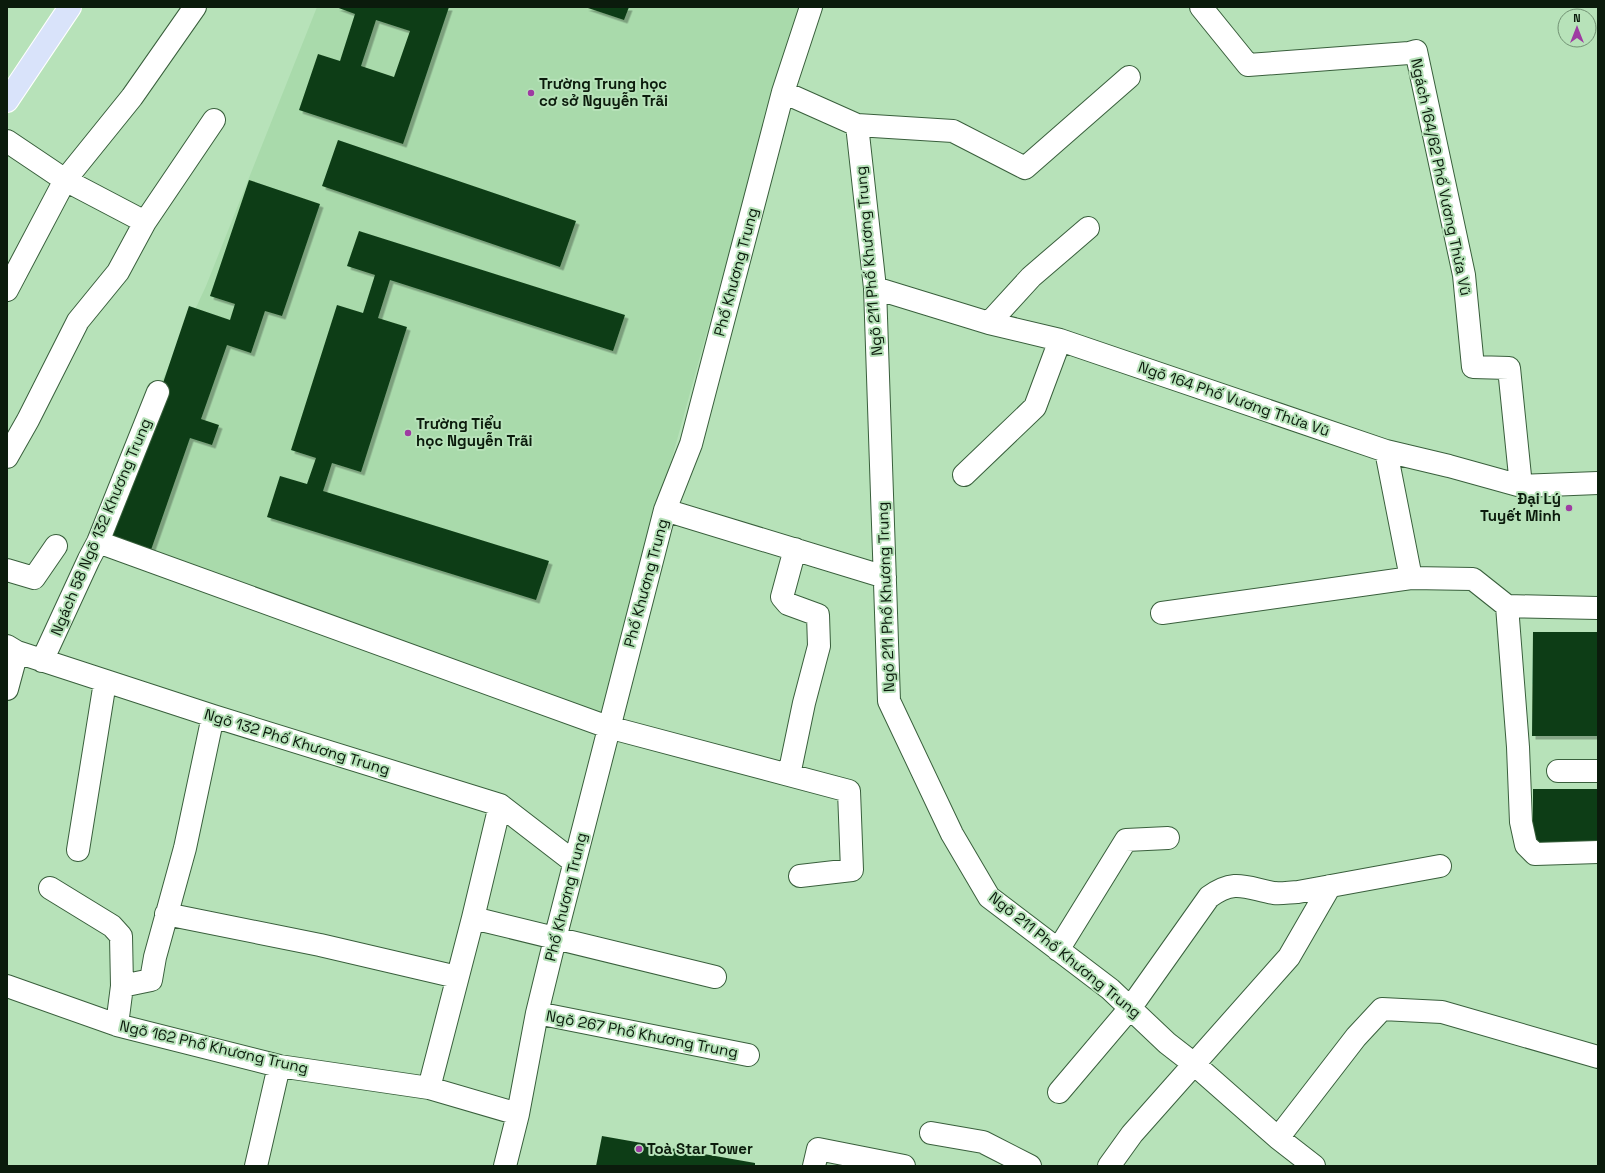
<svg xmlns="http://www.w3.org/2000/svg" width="1605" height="1173" font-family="'Space Grotesk',sans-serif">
  <defs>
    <filter id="shadow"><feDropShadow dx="3.5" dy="3.5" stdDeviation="0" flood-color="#0004"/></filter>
  </defs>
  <rect width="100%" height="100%" fill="#b7e2b9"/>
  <path fill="#a9daab" d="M317,7H804L706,335L601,715L92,532L206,286Z"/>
  <path fill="#0e3d16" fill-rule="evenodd" filter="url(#shadow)" d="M336,7H449L403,144L299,110L318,54L340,61L355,14ZM376,20L410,31L394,77L361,66Z
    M585,7H629L624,20Z
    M338,140L576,221L560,267L322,186Z
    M249,180L320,204L282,316L265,311L251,353L227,345L201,419L219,425L212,445L190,438L151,550L111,537L189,306L230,320L235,304L210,296Z
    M359,231L625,315L613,351L390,280L378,318L407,327L361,472L332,463L323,491L549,561L536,600L267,517L280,476L307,484L316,458L291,450L337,305L363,313L375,275L347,266Z
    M1533,632H1598V736H1532Z
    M1533,789H1598V843H1533Z
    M602,1136L755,1163V1166H596Z"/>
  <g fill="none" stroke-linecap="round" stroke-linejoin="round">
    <defs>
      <path id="minor" d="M1201,7L1248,65L1409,53L1416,51L1464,275L1473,367L1509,368L1521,486
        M783,92L857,125L875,288L889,701L952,834L989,897L1110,989L1167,1043L1194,1064L1278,1138L1314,1166
        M857,125L953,131L1025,168L1129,77
        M7,141L65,180L145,222
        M875,288L989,323L1060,340L1386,451L1449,466L1521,486L1598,483
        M7,290L65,180L132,97L195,7
        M989,323L1031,277L1088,228
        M7,457L28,420L78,321L118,272L145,222L214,120
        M964,475L1035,407L1060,340
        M665,510L885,577
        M98,542L608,727L849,791L852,870L800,876
        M7,570L34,578L56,546
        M1411,578L1473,579L1507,606L1598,608
        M1507,606L1518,747L1521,822L1526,845L1535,854L1598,852
        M1162,613L1411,578L1386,451
        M7,646L17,652L213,716L500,805L574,862
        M42,661L89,559L98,542L158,392
        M7,689L17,652
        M1558,771H1598
        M789,775L804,703L819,646L818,615L788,604L782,597L795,549
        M78,850L105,682
        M50,888L112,926L121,936L122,986
        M166,914L320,945L457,977
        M473,918L715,977
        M1058,950L1126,840L1168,838
        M7,986L117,1025L279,1066L429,1088L518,1114
        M537,1013L748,1055
        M117,1025L122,986L151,980L155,957L185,848L213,716
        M429,1088L473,918L500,805
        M1059,1092L1131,1007L1209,897C1235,878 1246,888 1274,893C1281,894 1291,892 1298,892L1440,866
        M931,1133L983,1142L1030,1166
        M1278,1138L1356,1037L1382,1009L1442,1012L1598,1057
        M256,1166L279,1066
        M505,1166L518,1114L537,1013L555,939L665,510L691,444L783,92L811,7
        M814,1166L818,1149L904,1166
        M1109,1166L1132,1134L1289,957L1330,886"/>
      <path id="major" d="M7,101L70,7"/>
    </defs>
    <use href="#minor" stroke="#395f3c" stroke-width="24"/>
    <use href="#major" stroke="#fff" stroke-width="24"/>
    <use href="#minor" stroke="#fff" stroke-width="22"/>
    <use href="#major" stroke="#d9e3fa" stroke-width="22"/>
  </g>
  <g fill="#9e3ba2" stroke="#b7e2b9" stroke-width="1.5">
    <circle cx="531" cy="93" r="4"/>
    <circle cx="408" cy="433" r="4"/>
    <circle cx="1569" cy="508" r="4"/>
    <circle cx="639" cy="1149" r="4"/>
  </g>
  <g text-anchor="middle" stroke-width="4" stroke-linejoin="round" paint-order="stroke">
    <g font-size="15" font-weight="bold" fill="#0b1b0c" stroke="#b7e2b9" text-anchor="start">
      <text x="539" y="89">Trường Trung học<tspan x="539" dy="17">cơ sở Nguyễn Trãi</tspan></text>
      <text x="416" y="429">Trường Tiểu<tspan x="416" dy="17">học Nguyễn Trãi</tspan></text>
      <text x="1561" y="504" text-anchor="end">Đại Lý<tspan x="1561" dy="17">Tuyết Minh</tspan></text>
      <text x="647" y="1154">Toà Star Tower</text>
    </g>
    <g font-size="15" fill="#0b1b0c" stroke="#b7e2b9">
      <text transform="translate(1441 177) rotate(78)" y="5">Ngách 164/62 Phố Vương Thừa Vũ</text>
      <text transform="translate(869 261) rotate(-95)" y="5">Ngõ 211 Phố Khương Trung</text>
      <text transform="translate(736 272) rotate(-75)" y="5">Phố Khương Trung</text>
      <text transform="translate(1234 399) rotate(19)" y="5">Ngõ 164 Phố Vương Thừa Vũ</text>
      <text transform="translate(101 527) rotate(-67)" y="5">Ngách 58 Ngõ 132 Khương Trung</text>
      <text transform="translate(646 583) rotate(-75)" y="5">Phố Khương Trung</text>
      <text transform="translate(886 597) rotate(-92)" y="5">Ngõ 211 Phố Khương Trung</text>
      <text transform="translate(297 742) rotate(17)" y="5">Ngõ 132 Phố Khương Trung</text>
      <text transform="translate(566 897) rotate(-76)" y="5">Phố Khương Trung</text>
      <text transform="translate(1065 955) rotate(39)" y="5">Ngõ 211 Phố Khương Trung</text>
      <text transform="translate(642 1034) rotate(11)" y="5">Ngõ 267 Phố Khương Trung</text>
      <text transform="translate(214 1047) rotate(13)" y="5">Ngõ 162 Phố Khương Trung</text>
    </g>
  </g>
  <rect width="1605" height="1173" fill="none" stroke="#0b1b0c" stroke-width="16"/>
  <g transform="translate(1577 28)"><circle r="19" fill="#b7e2b9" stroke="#729274"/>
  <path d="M0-3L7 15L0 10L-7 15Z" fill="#9e3ba2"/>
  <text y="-6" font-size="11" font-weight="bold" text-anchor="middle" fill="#0b1b0c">N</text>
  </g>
</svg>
